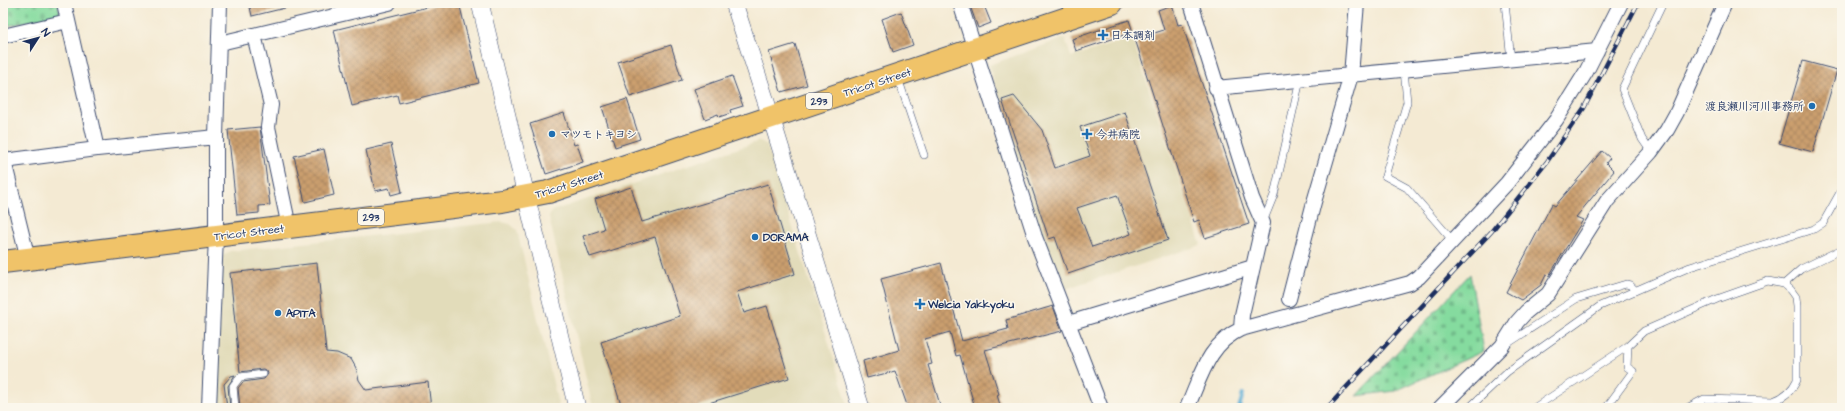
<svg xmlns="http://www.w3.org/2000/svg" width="1845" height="411" font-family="'Architects Daughter','Klee One',sans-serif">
  <defs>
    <pattern id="cemetery-stones" width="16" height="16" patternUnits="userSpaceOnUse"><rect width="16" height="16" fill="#85db9f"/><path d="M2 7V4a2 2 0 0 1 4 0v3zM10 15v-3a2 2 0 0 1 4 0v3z" fill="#72bc8b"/></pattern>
    <pattern id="building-cross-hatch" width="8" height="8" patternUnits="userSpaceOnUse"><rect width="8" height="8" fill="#cb9f6e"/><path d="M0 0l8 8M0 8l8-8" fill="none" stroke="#a4825e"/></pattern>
  </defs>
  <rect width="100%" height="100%" fill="#fbf7ec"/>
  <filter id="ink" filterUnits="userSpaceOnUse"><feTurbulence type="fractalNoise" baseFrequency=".025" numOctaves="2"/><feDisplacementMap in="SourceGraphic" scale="8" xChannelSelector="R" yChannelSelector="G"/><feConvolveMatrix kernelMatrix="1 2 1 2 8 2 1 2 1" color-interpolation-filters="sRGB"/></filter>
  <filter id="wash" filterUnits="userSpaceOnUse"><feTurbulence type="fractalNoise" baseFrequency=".012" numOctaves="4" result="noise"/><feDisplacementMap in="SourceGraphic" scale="16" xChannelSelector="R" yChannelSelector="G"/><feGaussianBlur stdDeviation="0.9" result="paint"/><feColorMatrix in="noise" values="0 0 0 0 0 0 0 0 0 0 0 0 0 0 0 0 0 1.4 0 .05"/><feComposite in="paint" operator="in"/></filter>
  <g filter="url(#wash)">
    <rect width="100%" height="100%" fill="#f4ead3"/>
    <path fill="#e2dcba" d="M1065,38L1071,57L1132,38L1201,245L1062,290L1031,204L989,65Z
      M760,141L767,145L849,408H593L549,217L552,211Z
      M502,222L510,224L517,230L559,408H216L221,257L230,251Z"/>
    <path fill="url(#cemetery-stones)" stroke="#50857e" d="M3,3H58L60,14L3,27Z
      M1470,274L1484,351L1395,391L1356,396Z"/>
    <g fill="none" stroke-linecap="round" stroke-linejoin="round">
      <path stroke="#58acd4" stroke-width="4" d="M1239,408L1243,394"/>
    </g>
    <g id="blocks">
      <path fill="url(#building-cross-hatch)" fill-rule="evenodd" d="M249,3H288L289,7L252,16Z
        M444,3H459L479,83L399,103L397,95L352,106L334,30Z
        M969,3H983L991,23L978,28Z
        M1172,5L1178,25L1182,24L1249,224L1205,238L1199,220L1194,222L1135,39L1164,30L1158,10Z
        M901,12L913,45L893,52L882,19Z
        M1129,20L1133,32L1076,51L1072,39Z
        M795,44L807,85L781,92L769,52Z
        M671,45L682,80L630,97L618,62Z
        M1803,61L1837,70L1813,152L1779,143Z
        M732,76L743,106L730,110L731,113L719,117L718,114L705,119L694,89Z
        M1014,96L1042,130L1055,168L1090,156L1080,127L1125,112L1168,240L1068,274L1055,237L1049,239L1002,100ZM1117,195L1131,234L1092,247L1077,208Z
        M627,99L640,139L615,147L602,107Z
        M564,113L574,145L577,144L583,162L546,174L530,124Z
        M260,127L270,205L259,206V213L237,215L228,130Z
        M391,144L402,192L391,195L389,188L375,191L366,150Z
        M324,149L334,195L305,202L294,156Z
        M1602,151L1610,158L1606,163L1614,171L1576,217L1583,220L1549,276L1546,275L1541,285L1521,300L1506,292L1552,204L1555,206Z
        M768,184L795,274L737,292L744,313L767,306L789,378L699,406L700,408H622L601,342L680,316L655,237L590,257L583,236L604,229L595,199L631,187L642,222Z
        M317,263L326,352L337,353L351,359L356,368L359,380L366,390L428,382L431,408H240L238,388L243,382L264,379L268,374L267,371L263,369L240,372L230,273Z
        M941,263L962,341L1008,329L1006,320L1053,306L1062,331L985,350L999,394L997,395L1001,408H975L960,355L956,356L950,332L925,339L932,364L928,365L941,408H908L895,371L867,378L863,361L899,350L881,279Z
        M235,375L228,386L230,408H227L224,384L231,376Z"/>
    </g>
  </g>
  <g filter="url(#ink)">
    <use href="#blocks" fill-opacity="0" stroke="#3c4b70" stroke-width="1"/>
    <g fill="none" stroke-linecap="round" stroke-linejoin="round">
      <defs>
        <path id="service" d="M1505,3L1511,60
          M1404,70L1407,102L1385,176L1407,188L1453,241
          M898,78L924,155
          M1651,152L1642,139L1622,89L1663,3
          M1263,222L1274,195L1300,80
          M1784,284L1801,269L1842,249
          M1507,344L1576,299L1626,284L1630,285L1635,290
          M235,408L233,386L240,377L263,374
          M1469,408L1507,372L1600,306L1690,267L1814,229L1823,223L1842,189
          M1534,408L1628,346L1644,331L1717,299L1768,281L1784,284L1791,290L1796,297L1797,306V380C1792,391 1785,397 1773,401L1704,399L1687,408
          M1606,408L1633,371L1627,367L1628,346"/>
        <path id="minor" d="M64,3L97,149
          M960,3L1035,237L1101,408
          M1191,3L1252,198L1263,223L1242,315L1241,329
          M254,35L271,105L268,127L289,227
          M3,36L68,21
          M220,43L389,3
          M1216,88L1597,51
          M3,157L28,259
          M4,161L97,149L216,137
          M1289,299L1314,202L1351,75L1357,3
          M1069,323L1253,267
          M209,408L216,236V137L220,3
          M1187,408C1201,377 1208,344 1241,329L1410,283L1419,277L1507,183L1556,120L1586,72L1621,3
          M1440,408L1502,346L1517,322L1526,312L1548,294L1607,201L1651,152L1667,130L1677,112L1725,3"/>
        <path id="tertiary" d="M480,3L577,408
          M734,3L771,117L861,408"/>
        <path id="trunk" d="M3,262L502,201L548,192L1112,3"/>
      </defs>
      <use href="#service" stroke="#3c4b70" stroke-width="8"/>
      <use href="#minor" stroke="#3c4b70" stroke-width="16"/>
      <use href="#tertiary" stroke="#3c4b70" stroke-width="18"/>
      <use href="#trunk" stroke="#3c4b70" stroke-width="24"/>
      <use href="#service" stroke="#fff" stroke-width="7"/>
      <use href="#minor" stroke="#fff" stroke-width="14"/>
      <use href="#tertiary" stroke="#fff" stroke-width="17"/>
      <use href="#trunk" stroke="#f0c369" stroke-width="22"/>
      <defs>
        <path id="rail" d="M1327,408L1491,232L1546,163L1584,108L1638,3"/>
      </defs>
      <use href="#rail" stroke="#1b2f5e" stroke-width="4.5"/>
      <use href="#rail" stroke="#fbf7ec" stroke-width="3" stroke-dasharray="9" stroke-linecap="butt"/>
    </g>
  </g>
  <g fill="#1f6fb2" stroke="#fbf7ec" stroke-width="1.5">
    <path d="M1101 29h4v4h4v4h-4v4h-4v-4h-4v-4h4z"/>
    <circle cx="1812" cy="106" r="4"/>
    <circle cx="552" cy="134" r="4"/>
    <path d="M1085 128h4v4h4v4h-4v4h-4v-4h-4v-4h4z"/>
    <circle cx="755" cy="237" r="4"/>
    <path d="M918 298h4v4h4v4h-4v4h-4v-4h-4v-4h4z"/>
    <circle cx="278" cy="313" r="4"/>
  </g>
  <g text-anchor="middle" stroke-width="3" stroke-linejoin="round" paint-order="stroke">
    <g fill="#fbf7ec" stroke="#5e6b89" stroke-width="1">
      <rect x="806" y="93" width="26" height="16" rx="3"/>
      <rect x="358" y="209" width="26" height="16" rx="3"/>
    </g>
    <g font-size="10" font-weight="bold" fill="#1b2f5e">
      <text x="819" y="105">293</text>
      <text x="371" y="221">293</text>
    </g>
    <g font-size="11" font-weight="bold" fill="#1b2f5e" stroke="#fbf7ec" text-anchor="start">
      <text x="1111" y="39">日本調剤</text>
      <text x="1804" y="110" text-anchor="end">渡良瀬川河川事務所</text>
      <text x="560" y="138">マツモトキヨシ</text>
      <text x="1096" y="138">今井病院</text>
      <text x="763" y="241">DORAMA</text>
      <text x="928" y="308">Welcia Yakkyoku</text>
      <text x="286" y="317">APITA</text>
    </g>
    <g font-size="11" fill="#1b2f5e" stroke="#fbf7ec">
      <text transform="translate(877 82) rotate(-18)" y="4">Tricot Street</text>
      <text transform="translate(569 184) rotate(-17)" y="4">Tricot Street</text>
      <text transform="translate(249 232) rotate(-7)" y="4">Tricot Street</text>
    </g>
  </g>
  <rect width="1845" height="411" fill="none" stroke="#fbf7ec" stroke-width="16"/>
  <g transform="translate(38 38) rotate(54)" stroke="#fbf7ec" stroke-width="3" paint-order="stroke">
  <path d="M0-3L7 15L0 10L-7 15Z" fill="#1b2f5e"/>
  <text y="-6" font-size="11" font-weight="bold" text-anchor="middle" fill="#1b2f5e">N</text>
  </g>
</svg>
